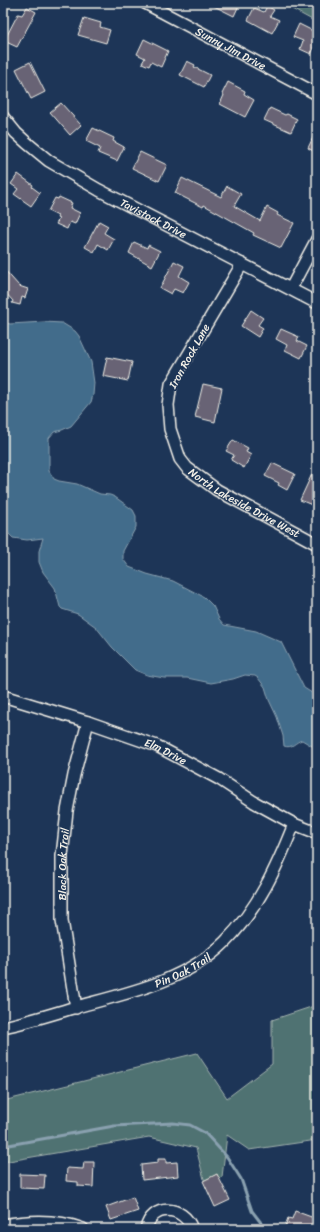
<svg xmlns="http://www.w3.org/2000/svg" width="320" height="1232" font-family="Sriracha,sans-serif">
  <rect width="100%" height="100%" fill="#1d3557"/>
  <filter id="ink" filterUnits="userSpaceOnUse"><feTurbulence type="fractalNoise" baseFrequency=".025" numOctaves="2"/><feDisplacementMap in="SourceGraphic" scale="8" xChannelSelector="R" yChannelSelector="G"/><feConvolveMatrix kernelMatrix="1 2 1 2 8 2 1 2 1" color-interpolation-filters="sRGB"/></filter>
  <g filter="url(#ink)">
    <path fill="#507272" stroke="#a2b2ad" d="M281,3H317V22L314,21Z
      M317,1005V1140L249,1150L227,1135L222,1177L205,1183L196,1148L149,1137L3,1162V1101L197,1053L227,1098L272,1064V1020Z"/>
    <path fill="#436c8b" stroke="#8aa1b0" d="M3,322L10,324L44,322L62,323L75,331L79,336L91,362L94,383L93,395L91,402L71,426L62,430L54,432L49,438V471L54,479L59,481L77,484L100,494L110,495L115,497L133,510L136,516V527L123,551V559L129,567L147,574L173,581L204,597L213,606L219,619L224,625L256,631L281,642L304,688L312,693L317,694V749L302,740C295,742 292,749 284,746L283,736L277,717L269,700L265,687L258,678L255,676L245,675L233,679L211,683L187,678H164L147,675L135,670L112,647L96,627L78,614L62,609L60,607L55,588L43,572L39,562V551L43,538L27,540L13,538L3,528Z"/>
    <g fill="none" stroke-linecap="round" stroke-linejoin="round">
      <path stroke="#8aa1b0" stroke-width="3" d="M3,1146L114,1126L173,1123L190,1125L205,1133L227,1157L241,1179L252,1211L262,1224L263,1229"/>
    </g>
    <path fill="#686474" stroke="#f4f1e8" d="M208,3H240L234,16Z
      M267,6L274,10L270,16L279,20L272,33L248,20L254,8L264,12Z
      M27,7L36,12L17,47L4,41L18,14L22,15Z
      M84,18L101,23L100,27L110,30L106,43L78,35Z
      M299,24L317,33V42L311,54L300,49L303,41L293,37Z
      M144,39L168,51L161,67L151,62L149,66L142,63L145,58L137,54Z
      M187,61L195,65L194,67L210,75L204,87L180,75Z
      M30,62L45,92L31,99L16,69Z
      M228,82L245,91L244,94L254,100L245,117L220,104L224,95L222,94Z
      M61,103L81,125L70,135L50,112Z
      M270,108L285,115L287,114L297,119L291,132L264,120Z
      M93,128L114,138L113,141L124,147L117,161L98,153L100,148L86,141Z
      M317,129V153L308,148Z
      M140,152L167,165L159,181L132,168Z
      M18,174L33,185L32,187L40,193L31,206L14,194L18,189L11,184Z
      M182,178L221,197L227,186L241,194L234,206L260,221L267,207L278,213L277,215L294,223L281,248L253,235L254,233L204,205L203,207L175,193Z
      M59,197L72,203L70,208L80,213L75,224L70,222L67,229L56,224L59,219L57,218L58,216L48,211L55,198L58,199Z
      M99,221L108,226L104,233L114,239L108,250L98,244L94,252L85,247Z
      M134,242L147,248L148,245L160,251L152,266L129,253Z
      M174,261L184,266L179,276L189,282L183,293L174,289L171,294L160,288Z
      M3,268L19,286L28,289L25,298L22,297L20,305L12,303L13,301L3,290Z
      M251,310L263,318L258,325L263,328L258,337L241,326Z
      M281,329L299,337L297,341L307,346L301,358L285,350L287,345L276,339Z
      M107,357L132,362L128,381L103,376Z
      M203,384L222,388L215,422L195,417Z
      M233,440L248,448L246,452L251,455L244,468L231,460L234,455L226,451Z
      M272,463L295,474L287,490L278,485L279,483L265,476Z
      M312,474L317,477V500L315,499L312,505L300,500Z
      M158,1159H166V1163L177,1162L178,1176L142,1180L141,1165L158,1163Z
      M84,1162H94L93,1187L78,1186V1182L66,1181L67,1168L83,1169Z
      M20,1174L45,1175L44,1189L20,1188Z
      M217,1174L230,1200L215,1207L203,1181Z
      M133,1197L138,1211L111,1220L106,1207Z
      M295,1211L314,1218L311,1229H284L288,1218L292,1219Z"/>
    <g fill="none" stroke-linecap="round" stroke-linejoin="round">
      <defs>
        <g id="minor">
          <path id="s1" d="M145,3L317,94"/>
          <path id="s2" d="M3,117L16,133L27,143L49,161L99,190L317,303"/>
          <path id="s3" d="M242,264L171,384L168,405L170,429L180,459L187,468L217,490L317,544"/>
          <path d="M291,288L317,239"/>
          <path id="s4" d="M3,696L88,722L157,746L219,779L254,802L294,824L317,833"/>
          <path id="s5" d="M76,1008L62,920V856L67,811L74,775L88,722"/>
          <path id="s6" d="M3,1027C28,1022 52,1014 76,1007C128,993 186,981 225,942C258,909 277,867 294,824"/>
          <path d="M3,1225C30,1220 57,1219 83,1229"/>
          <path d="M146,1229C151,1204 183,1204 192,1229"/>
        </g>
      </defs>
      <use href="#minor" stroke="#f4f1e8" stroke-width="14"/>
      <use href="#minor" stroke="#1d3557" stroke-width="11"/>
    </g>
  </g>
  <g text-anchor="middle" stroke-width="3.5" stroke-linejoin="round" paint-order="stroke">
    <g font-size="11" fill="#f4f1e8" stroke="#1d3557">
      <text dy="4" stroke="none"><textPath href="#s1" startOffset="97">Sunny Jim Drive</textPath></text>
      <text dy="4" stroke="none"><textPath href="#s2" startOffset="183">Tavistock Drive</textPath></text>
      <text transform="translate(189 356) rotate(-61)" y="4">Iron Rock Lane</text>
      <text dy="4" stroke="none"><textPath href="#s3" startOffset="295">North Lakeside Drive West</textPath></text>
      <text dy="4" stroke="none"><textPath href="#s4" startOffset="172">Elm Drive</textPath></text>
      <text dy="4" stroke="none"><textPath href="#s5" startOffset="145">Black Oak Trail</textPath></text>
      <text dy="4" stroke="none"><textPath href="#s6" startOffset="189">Pin Oak Trail</textPath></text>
    </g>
  </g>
  <rect width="320" height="1232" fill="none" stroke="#1d3557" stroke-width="16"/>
  <rect x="8" y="8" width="304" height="1216" fill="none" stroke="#f4f1e8" stroke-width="1.5" filter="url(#ink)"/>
</svg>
